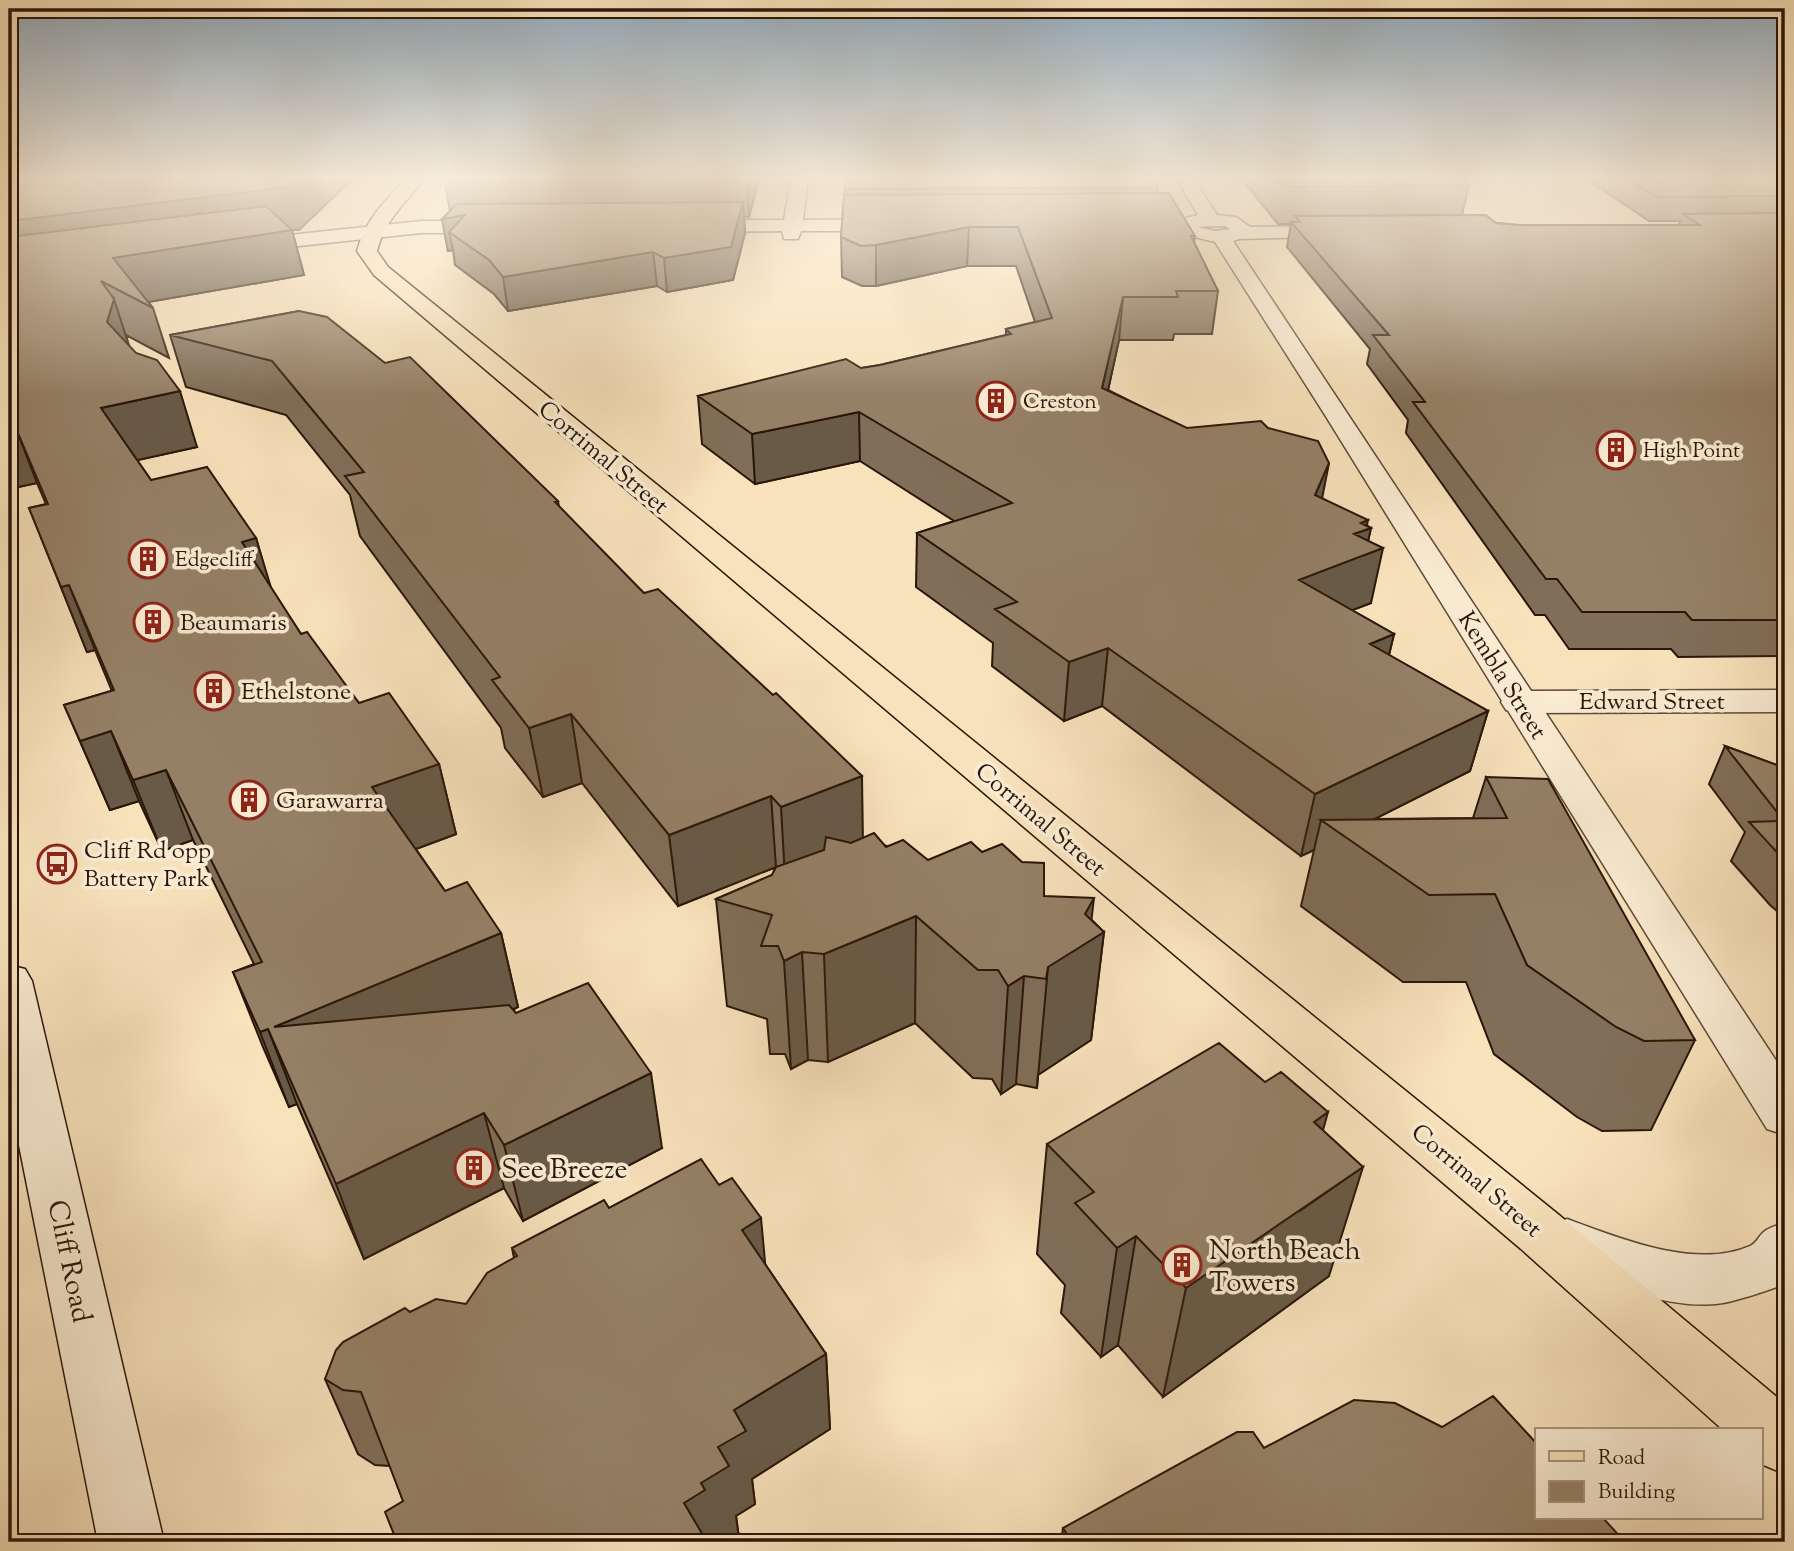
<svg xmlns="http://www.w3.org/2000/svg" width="1794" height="1551" font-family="'Sorts Mill Goudy',serif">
  <rect width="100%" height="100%" fill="#f8e2bc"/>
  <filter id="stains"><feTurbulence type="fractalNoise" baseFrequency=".00286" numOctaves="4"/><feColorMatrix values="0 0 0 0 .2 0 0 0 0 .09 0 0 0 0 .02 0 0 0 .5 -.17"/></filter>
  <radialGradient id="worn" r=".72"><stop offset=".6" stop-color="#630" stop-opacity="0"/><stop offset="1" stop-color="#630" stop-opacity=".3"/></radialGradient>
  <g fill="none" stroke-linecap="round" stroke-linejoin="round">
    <defs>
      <path id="minor" d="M791,178H808L803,220L892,219L901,225L892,231H801L798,239H784L782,231L694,232L685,226L694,220H784Z
        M421,221H497L506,227L497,233H421L243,252L233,246L243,240Z
        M1342,226L1349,228L1352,232L1349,236L1240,239L1230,233L1240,227Z
        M1785,690V712L1519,713L1506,710L1501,702L1506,694L1519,691Z"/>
      <path id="tertiary" d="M1176,178H1193L1217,215L1236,217L1253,229L1245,237L1233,241L1785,1074V1135L1767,1129L1325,415L1215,242L1186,235L1177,228L1182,219L1198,215ZM1225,226L1230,229L1216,231L1197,227Z
        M1567,1219C1619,1238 1695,1270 1750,1246C1757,1243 1759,1235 1765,1231C1770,1227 1779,1225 1785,1223V1284C1766,1291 1744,1299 1723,1303C1668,1312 1598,1281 1547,1260L1539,1243L1547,1226Z"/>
      <path id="secondary" d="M9,965L25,969L32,981L164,1542H98L9,1095Z"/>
      <path id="primary" d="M407,178H425C406,203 385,219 377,251L388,267L1559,1215L1785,1404V1474L1761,1464V1430H1723L1521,1249L374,275L357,251C365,221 385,200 407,178Z"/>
    </defs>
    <use href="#minor" stroke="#5e4936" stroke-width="3"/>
    <use href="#tertiary" stroke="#5e4936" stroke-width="3"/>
    <use href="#secondary" stroke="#2a1609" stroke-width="3"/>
    <use href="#primary" stroke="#2a1609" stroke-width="3"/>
    <use href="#minor" fill="#faecd3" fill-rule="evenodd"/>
    <use href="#tertiary" fill="#faecd3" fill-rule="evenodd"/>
    <use href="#secondary" fill="#faecd3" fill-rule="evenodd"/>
    <use href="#primary" fill="#f8e2bc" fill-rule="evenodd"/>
  </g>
  <path fill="#806e58" stroke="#2a1609" stroke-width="2" d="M9,178L299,230H292L304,275L148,302L153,308L169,358L126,335L129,346L197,447L137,460L151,480L256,538L270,587L301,634L359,703L439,764L456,834L416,849L445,891L501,933L518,1007L513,1010L516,1013L662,1148L523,1221L504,1188L364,1259L297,1104L289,1107L263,1047L233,972L254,964L193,840L162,851L139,801L110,810L64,705L112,691L95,650L87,652L29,508L46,504L37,483L9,489Z
    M444,178H759L749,217H744L745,233L733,280L667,292L657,286L508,311L494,294L455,265L453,250L448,251L442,219L450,211Z
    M1241,178H1460L1469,185L1462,215L1496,223L1519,225H1679L1680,221H1649L1585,178H1785V656L1678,657L1671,649H1569L1545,615H1535L1406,433L1408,420L1367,364L1370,349L1287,247L1291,224H1278Z
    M1158,187V193L1195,236L1194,243L1218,291L1212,334H1174L1173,340H1119L1108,390L1322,498L1371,528L1368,541L1371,603L1352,610L1394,634L1389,655L1488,711L1470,771L1374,819L1473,818L1486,777L1695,1040L1651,1130L1602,1131L1577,1117L1494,1054L1466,982H1403L1301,906L1314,850L1301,856L1102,706L1064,721L992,666L993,643L916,587L917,533L954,521L860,461L755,484L702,444L698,396L880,365L1006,335V329L1035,322L1016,266H967L876,286H862L842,277L841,237L845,189Z
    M299,311L558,501L559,507L863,838L928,860L982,852L1044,896L1092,920L1104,932L1091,1040L1038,1075L1037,1088L1016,1084L1001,1094L992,1079L973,1078L915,1023L828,1062L808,1060L791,1069L785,1054H770L767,1019L727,1006L716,899L772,875L776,867L678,906L582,783L543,797L505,748L501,728L360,536L350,495L286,415L186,387L170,335Z
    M1725,746L1785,768V918L1770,905L1731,861L1745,832L1709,784Z
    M1265,1082L1323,1130L1329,1276L1163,1397L1118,1345L1101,1357L1061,1313L1065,1285L1037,1254L1047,1144Z
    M609,1208L765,1264L826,1354L830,1429L752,1479L755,1504L736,1516L739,1538L733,1542H397L403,1501L390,1466L375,1465L358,1454L325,1379L410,1312L466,1304L514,1258L512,1248Z
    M1264,1448L1625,1542H1061L1063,1528Z"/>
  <path fill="#685a47" stroke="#2a1609" stroke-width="2" d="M299,178H354L299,230H292L304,275L143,303L113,258L9,268V221Z
    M748,178H759L749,217L747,182Z
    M743,202L745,233L733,280L667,292L664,258Z
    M465,215L449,232L453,250L448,251L442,219Z
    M969,227L967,266L876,286V245Z
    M653,252L657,286L508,311L503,277Z
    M1123,297L1119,340L1098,436L1102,388Z
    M114,299L130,349L107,322Z
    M180,391L197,447L120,464L101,408Z
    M859,412L860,461L755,484L752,434Z
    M15,426L37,483L9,489V427Z
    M1329,463L1319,514L1315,495Z
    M1368,520L1366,530L1371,528L1365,555L1383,548L1371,603L1288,635L1299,580L1354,534L1361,523Z
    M256,538L275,601L242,542Z
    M69,585L95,650L87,652L61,587Z
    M1394,634L1380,692L1370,644Z
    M1108,648L1102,706L1064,721L1069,662Z
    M1488,711L1470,771L1343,835L1321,820L1314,850L1301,856L1315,794Z
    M571,714L582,783L543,797L529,728Z
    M111,731L139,801L110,810L80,741Z
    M439,764L456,834L392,858L372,787Z
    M166,770L193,840L162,851L133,780Z
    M862,776L863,846L785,878L781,807Z
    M771,796L776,867L678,906L669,835Z
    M1094,898L1089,941L1104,932L1091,1040L1038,1075L1037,1088L1048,967L1085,914Z
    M916,916L915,1023L828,1062L824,954Z
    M501,933L518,1007L302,1102L274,1027Z
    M802,952L808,1060L791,1069L784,961Z
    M1024,976L1016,1084L1001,1094L1008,986Z
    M268,1029L297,1104L289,1107L260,1032Z
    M651,1073L662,1148L523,1221L504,1145Z
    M1328,1112L1301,1210L1363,1167L1329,1276L1163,1397L1186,1288L1314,1122Z
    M484,1113L504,1188L364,1259L336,1184Z
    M761,1218L768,1294L742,1230Z
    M1136,1236L1118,1345L1101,1357L1117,1248Z
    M826,1354L830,1429L752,1479L755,1504L736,1516L739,1538L733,1542H692L684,1503L701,1483L734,1410Z"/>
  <path fill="#958066" stroke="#2a1609" stroke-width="2" d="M9,178H299L289,187L9,221Z
    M459,178H748L747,182L472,184L476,179Z
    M846,178H1153L1158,187L845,189Z
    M1276,178H1460L1469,185L1283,187Z
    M1627,178H1785V196L1657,197Z
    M1169,193L1195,236H1191L1218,291H1176L1178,297H1123L1102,388L1187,428L1261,421L1268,428L1318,441L1329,463L1315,495L1368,520L1361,523L1371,528L1354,534L1383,548L1299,580L1394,634L1370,644L1488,711L1315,794L1108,648L1069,662L995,609L1017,602L917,533L1012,503L859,412L752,434L698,396L846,359L861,368L880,365L1011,334L1006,329L1052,318L1018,227H969L876,245L861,246L841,237L844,195Z
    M743,202L731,247L664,258L653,252L503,277L489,260L449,232L465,215L442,219L457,204Z
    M266,206L292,230L113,258L153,308L101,281L114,299L107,322L136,353L157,360L180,391L101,408L151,480L207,467L256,538L242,542L301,634L307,632L359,703L389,693L439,764L372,787L445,891L467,882L501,933L274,1027L509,1005L516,1013L588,983L651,1073L504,1145L484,1113L336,1184L268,1029L260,1032L233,972L262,962L166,770L133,780L111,731L80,741L64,705L114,690L69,585L61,587L29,508L48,504L15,426L9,427V237Z
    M1785,213V620H1692L1685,612H1582L1557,579H1546L1413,402H1425L1373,335H1389L1291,222H1300L1295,216L1486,215L1496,223L1519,225H1700L1683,214Z
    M299,311L327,317L385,363L410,357L558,501L555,502L644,593L658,589L773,695L776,693L862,776L781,807L771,796L669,835L571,714L529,728L492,680L500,677L345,476L364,472L272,361L170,335Z
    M1725,746L1785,768V861L1749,822L1784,821Z
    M1486,777L1548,779L1695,1040L1644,1041L1616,1027L1527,965L1495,894L1429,895L1321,820L1507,818Z
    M874,833L886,847L903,840L928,860L971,842L982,852L1002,844L1022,862L1044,863V896L1094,898L1085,914L1104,932L1048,967L1046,979L1024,976L1008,986L998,970H978L916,916L824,954L802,952L784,961L778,946H761L772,915L716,899L772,875L776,867L824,850L826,837L851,843Z
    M1219,1043L1265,1082L1281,1072L1328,1112L1314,1122L1363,1167L1186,1288L1136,1236L1117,1248L1075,1203L1094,1192L1047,1144Z
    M701,1159L719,1185L732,1178L761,1218L742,1230L826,1354L734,1410L746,1431L718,1447L729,1466L701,1483L705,1490L684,1503L707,1542H397L385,1512L403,1501L361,1392L343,1390L325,1379L336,1350L343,1342L405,1308L410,1312L436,1299L466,1304L487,1273L517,1256L512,1248L604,1200L609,1208Z
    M1493,1396L1537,1444V1518H1603L1625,1542H1072L1063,1528L1237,1432H1253L1264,1448L1354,1400L1395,1403L1442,1427Z"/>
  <linearGradient id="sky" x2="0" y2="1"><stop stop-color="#92abbe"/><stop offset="0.45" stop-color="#fcf2e1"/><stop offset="1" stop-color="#fcf2e1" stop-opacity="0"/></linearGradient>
  <rect width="1794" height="396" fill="url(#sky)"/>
  <defs>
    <symbol id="building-ring" viewBox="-11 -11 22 22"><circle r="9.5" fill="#faecd3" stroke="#8f2418" stroke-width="1.5"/><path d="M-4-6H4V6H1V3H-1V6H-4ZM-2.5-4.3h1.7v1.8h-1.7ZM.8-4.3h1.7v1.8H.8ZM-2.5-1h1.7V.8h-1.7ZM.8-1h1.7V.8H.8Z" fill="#8f2418"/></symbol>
    <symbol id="bus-ring" viewBox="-11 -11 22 22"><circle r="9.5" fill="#faecd3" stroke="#8f2418" stroke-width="1.5"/><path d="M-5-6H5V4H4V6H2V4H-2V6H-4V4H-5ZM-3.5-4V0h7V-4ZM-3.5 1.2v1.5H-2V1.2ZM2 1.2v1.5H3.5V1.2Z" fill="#8f2418"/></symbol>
  </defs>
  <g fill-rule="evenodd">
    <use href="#building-ring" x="974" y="379" width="44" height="44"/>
    <use href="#building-ring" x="1594" y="428" width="44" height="44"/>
    <use href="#building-ring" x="126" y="537" width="44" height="44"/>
    <use href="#building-ring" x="131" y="600" width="44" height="44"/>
    <use href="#building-ring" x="192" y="669" width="44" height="44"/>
    <use href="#building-ring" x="227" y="778" width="44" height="44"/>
    <use href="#bus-ring" x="35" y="842" width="44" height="44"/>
    <use href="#building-ring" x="452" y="1146" width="44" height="44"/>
    <use href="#building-ring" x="1160" y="1243" width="44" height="44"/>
  </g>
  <g text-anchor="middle" stroke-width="7" stroke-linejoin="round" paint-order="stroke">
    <g font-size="21" fill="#2a1609" stroke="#faecd3" text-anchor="start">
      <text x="1023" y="408">Creston</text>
      <text x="1643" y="457">High Point</text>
      <text x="175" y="566">Edgecliff</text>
    </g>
    <g font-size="24" fill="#2a1609" stroke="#faecd3">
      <text transform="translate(604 457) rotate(40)" y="8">Corrimal Street</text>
      <text transform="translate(1503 675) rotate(58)" y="8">Kembla Street</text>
      <text x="1652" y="709">Edward Street</text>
      <text transform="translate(1041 819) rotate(40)" y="8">Corrimal Street</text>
      <text transform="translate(1477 1180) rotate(40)" y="8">Corrimal Street</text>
    </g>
    <g font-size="24" fill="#2a1609" stroke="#faecd3" text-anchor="start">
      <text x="180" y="630">Beaumaris</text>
      <text x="241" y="699">Ethelstone</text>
      <text x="276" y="808">Garawarra</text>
      <text x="84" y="858">Cliff Rd opp<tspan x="84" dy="28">Battery Park</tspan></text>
    </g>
    <g font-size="28" fill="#2a1609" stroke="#faecd3" text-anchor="start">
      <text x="501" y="1178">See Breeze</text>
      <text x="1209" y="1259">North Beach<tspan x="1209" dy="32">Towers</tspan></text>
    </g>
    <g font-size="28" fill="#2a1609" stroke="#faecd3">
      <text transform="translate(71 1261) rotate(78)" y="10">Cliff Road</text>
    </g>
  </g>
  <rect width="1794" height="1551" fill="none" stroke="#f8e2bc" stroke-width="35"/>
  <rect x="10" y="10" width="1773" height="1530" fill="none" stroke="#2a1609" stroke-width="3.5"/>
  <rect x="18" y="18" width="1759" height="1516" fill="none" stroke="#2a1609" stroke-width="2"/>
  <rect x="1535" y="1428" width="228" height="91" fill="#faecd3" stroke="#a79682" stroke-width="2"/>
  <rect x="1549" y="1451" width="35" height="10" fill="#f8e2bc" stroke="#a79682" stroke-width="2"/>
  <text x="1598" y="1464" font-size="21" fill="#2a1609">Road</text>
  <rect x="1549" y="1481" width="35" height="21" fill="#958066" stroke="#a79682" stroke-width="2"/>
  <text x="1598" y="1498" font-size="21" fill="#2a1609">Building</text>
  <rect width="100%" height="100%" filter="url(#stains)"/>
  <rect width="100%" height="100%" fill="url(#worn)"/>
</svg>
